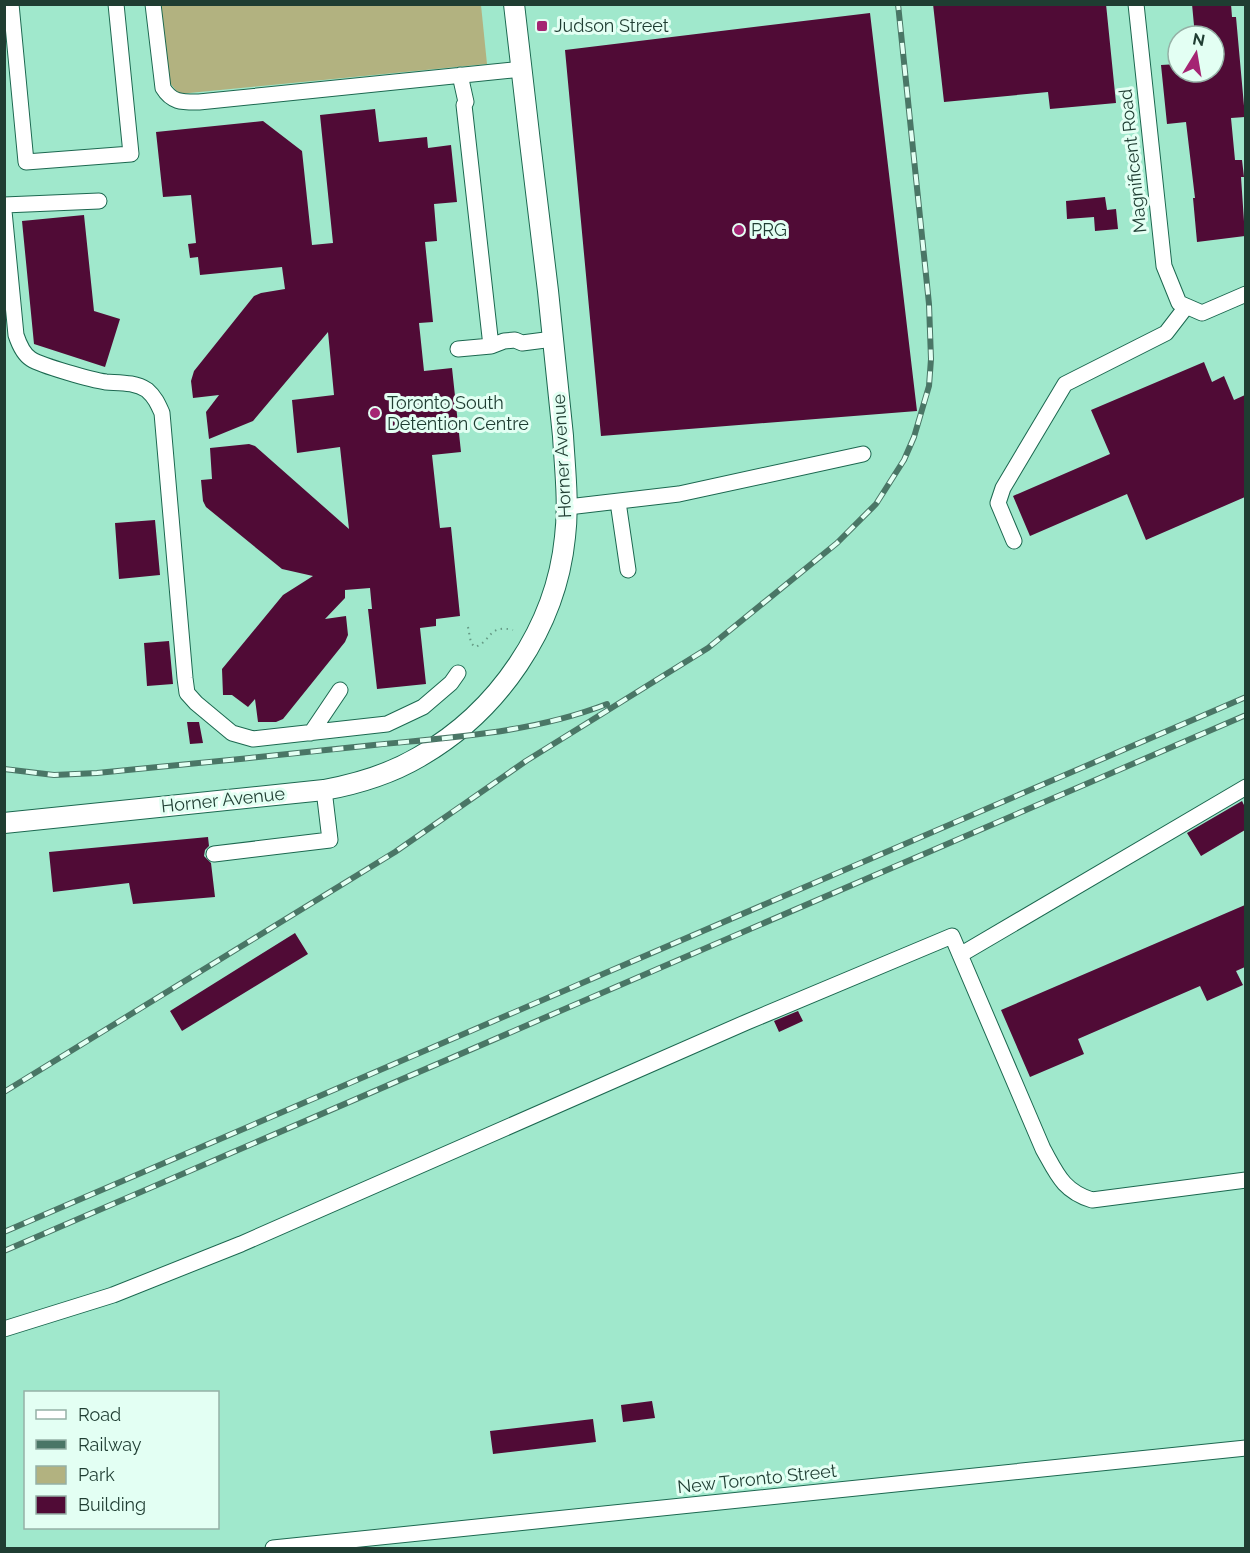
<svg xmlns="http://www.w3.org/2000/svg" width="1250" height="1553" font-family="Raleway,sans-serif">
  <rect width="100%" height="100%" fill="#a0e8cc"/>
  <path fill="#b2b280" d="M161,5H481L487,64L179,94L169,82Z"/>
  <path fill="#500b36" d="M933,4H1106L1116,103L1050,109L1048,92L944,102Z
    M1192,4H1231L1232,17H1236L1245,117L1231,118L1235,160H1242L1244,177H1241L1245,236L1197,242L1193,198H1195L1186,122L1167,124L1161,65L1178,64V72H1214V36H1195Z
    M870,13L917,411L601,436L565,50Z
    M375,109L379,142L427,137L428,148L451,145L457,202L434,204L437,241L425,242L433,322L419,323L424,371L452,368L461,452L432,455L440,528L451,527L460,616L436,619V626L420,628L426,684L377,689L368,609H372L370,588L345,590V598L325,619L346,616L348,635L345,642L283,719L276,722H258L255,699L248,707L232,695H223L222,669L283,595L313,576L282,569L206,507L203,501L201,480L212,479L210,448L249,444L255,446L349,529L340,447L297,453L292,400L334,395L328,332L253,421L209,439L206,412L219,395L193,398L191,381L194,371L254,296L261,293L285,289L282,267L200,275L198,257L190,258L188,244L196,243L191,195L163,197L156,132L263,121L302,151L312,245L333,243L320,115Z
    M1105,197L1107,210L1116,209L1118,229L1095,231L1094,217L1067,219L1066,201Z
    M84,215L94,311L120,319L105,367L34,344L22,221Z
    M1204,362L1212,382L1224,376L1234,400L1245,395V497L1146,540L1127,494L1030,536L1013,496L1110,454L1091,410Z
    M155,520L160,575L119,579L115,523Z
    M169,641L173,684L147,686L144,643Z
    M187,722H199L203,743L190,744Z
    M1242,801L1245,807V830L1201,856L1187,833Z
    M208,837L209,846L205,850L204,856L211,863L215,897L133,904L129,883L53,892L49,852Z
    M1245,905V967L1236,971L1243,985L1207,1001L1200,986L1078,1039L1084,1054L1030,1077L1001,1010Z
    M295,933L308,954L182,1031L170,1011Z
    M798,1011L803,1021L779,1032L774,1021Z
    M652,1401L655,1418L623,1422L621,1405Z
    M593,1419L596,1442L493,1454L490,1431Z"/>
  <g fill="none" stroke-linecap="round" stroke-linejoin="round">
    <defs>
      <path id="minor" d="M11,4L26,162L131,154L116,4
        M153,4L163,88C172,103 183,102 199,102L522,69
        M1136,4L1164,266L1179,303L1202,313L1246,294
        M460,75L466,102L464,105L491,346
        M4,205L99,201
        M4,211L16,335C19,344 23,354 31,359C42,366 92,380 106,382C120,383 135,382 147,390C155,397 158,404 162,413L185,678L187,693L196,703L232,733L253,739L387,724L423,707L451,683L458,673
        M458,349L491,346L504,341L515,340L522,343L553,339
        M618,502L628,570
        M568,507L679,494L863,454
        M1014,541L998,503L1003,488L1065,384L1166,333L1186,307
        M311,733L340,690
        M214,854L330,840L324,790
        M960,955L1246,787
        M4,1329L113,1295L241,1244L747,1022L952,936L1043,1149C1057,1174 1063,1191 1092,1200L1246,1180
        M273,1548L1246,1448"/>
      <path id="major" d="M4,823L324,790C357,784 390,774 419,757C498,712 556,628 565,537C569,503 565,470 563,436C558,388 553,339 548,291C536,195 525,100 514,4"/>
    </defs>
    <use href="#minor" stroke="#1c6850" stroke-width="17"/>
    <use href="#major" stroke="#1c6850" stroke-width="22"/>
    <path stroke="#659a85" stroke-width="2" stroke-dasharray="1.5 4.5" stroke-linecap="butt" d="M468,627L471,643L475,647C492,641 488,624 513,630"/>
    <use href="#minor" stroke="#fff" stroke-width="15"/>
    <use href="#major" stroke="#fff" stroke-width="20"/>
    <defs>
      <path id="rail" d="M4,769L54,775L97,773C189,764 282,755 374,745C453,737 532,733 607,704
        M4,1092L395,852L526,761L708,648L837,543L876,504L904,460L914,437L929,386L931,359L929,304L898,4
        M4,1232L1246,697
        M4,1251L1246,715"/>
    </defs>
    <use href="#rail" stroke="#4a7666" stroke-width="6"/>
    <use href="#rail" stroke="#e3fff3" stroke-width="4" stroke-dasharray="11" stroke-linecap="butt"/>
  </g>
  <g fill="#a52473" stroke="#e3fff3" stroke-width="2">
    <rect x="536" y="20" width="12" height="12" rx="3"/>
    <circle cx="739" cy="230" r="6"/>
    <circle cx="375" cy="413" r="6"/>
  </g>
  <g text-anchor="middle" stroke-width="6" stroke-linejoin="round" paint-order="stroke">
    <g font-size="18" fill="#1f3d32" stroke="#e3fff3" text-anchor="start">
      <text x="554" y="32">Judson Street</text>
      <text x="751" y="236">PRG</text>
      <text x="387" y="409">Toronto South<tspan x="387" dy="21">Detention Centre</tspan></text>
    </g>
    <g font-size="18" fill="#1f3d32" stroke="#e3fff3">
      <text transform="translate(1133 161) rotate(-96)" y="6">Magnificent Road</text>
      <text transform="translate(562 456) rotate(-93)" y="6">Horner Avenue</text>
      <text transform="translate(223 800) rotate(-6)" y="6">Horner Avenue</text>
      <text transform="translate(757 1479) rotate(-6)" y="6">New Toronto Street</text>
    </g>
  </g>
  <rect width="1250" height="1553" fill="none" stroke="#1f3d32" stroke-width="12"/>
  <rect x="24" y="1391" width="195" height="138" fill="#e3fff3" stroke="#95b1a6" stroke-width="1.5"/>
  <rect x="36" y="1410" width="30" height="9" fill="#ffffff" stroke="#95b1a6" stroke-width="1.5"/>
  <text x="78" y="1421" font-size="18" fill="#1f3d32">Road</text>
  <rect x="36" y="1440" width="30" height="9" fill="#4a7666" stroke="#95b1a6" stroke-width="1.5"/>
  <text x="78" y="1451" font-size="18" fill="#1f3d32">Railway</text>
  <rect x="36" y="1466" width="30" height="18" fill="#b2b280" stroke="#95b1a6" stroke-width="1.5"/>
  <text x="78" y="1481" font-size="18" fill="#1f3d32">Park</text>
  <rect x="36" y="1496" width="30" height="18" fill="#500b36" stroke="#95b1a6" stroke-width="1.5"/>
  <text x="78" y="1511" font-size="18" fill="#1f3d32">Building</text>
  <g transform="translate(1196 54) rotate(11)"><circle r="28" fill="#e3fff3" stroke="#95b1a6" stroke-width="1.5"/>
  <path d="M0-4.5L10 22L0 15L-10 22Z" fill="#a52473"/>
  <text y="-9" font-size="16" font-weight="bold" text-anchor="middle" fill="#1f3d32">N</text>
  </g>
</svg>
